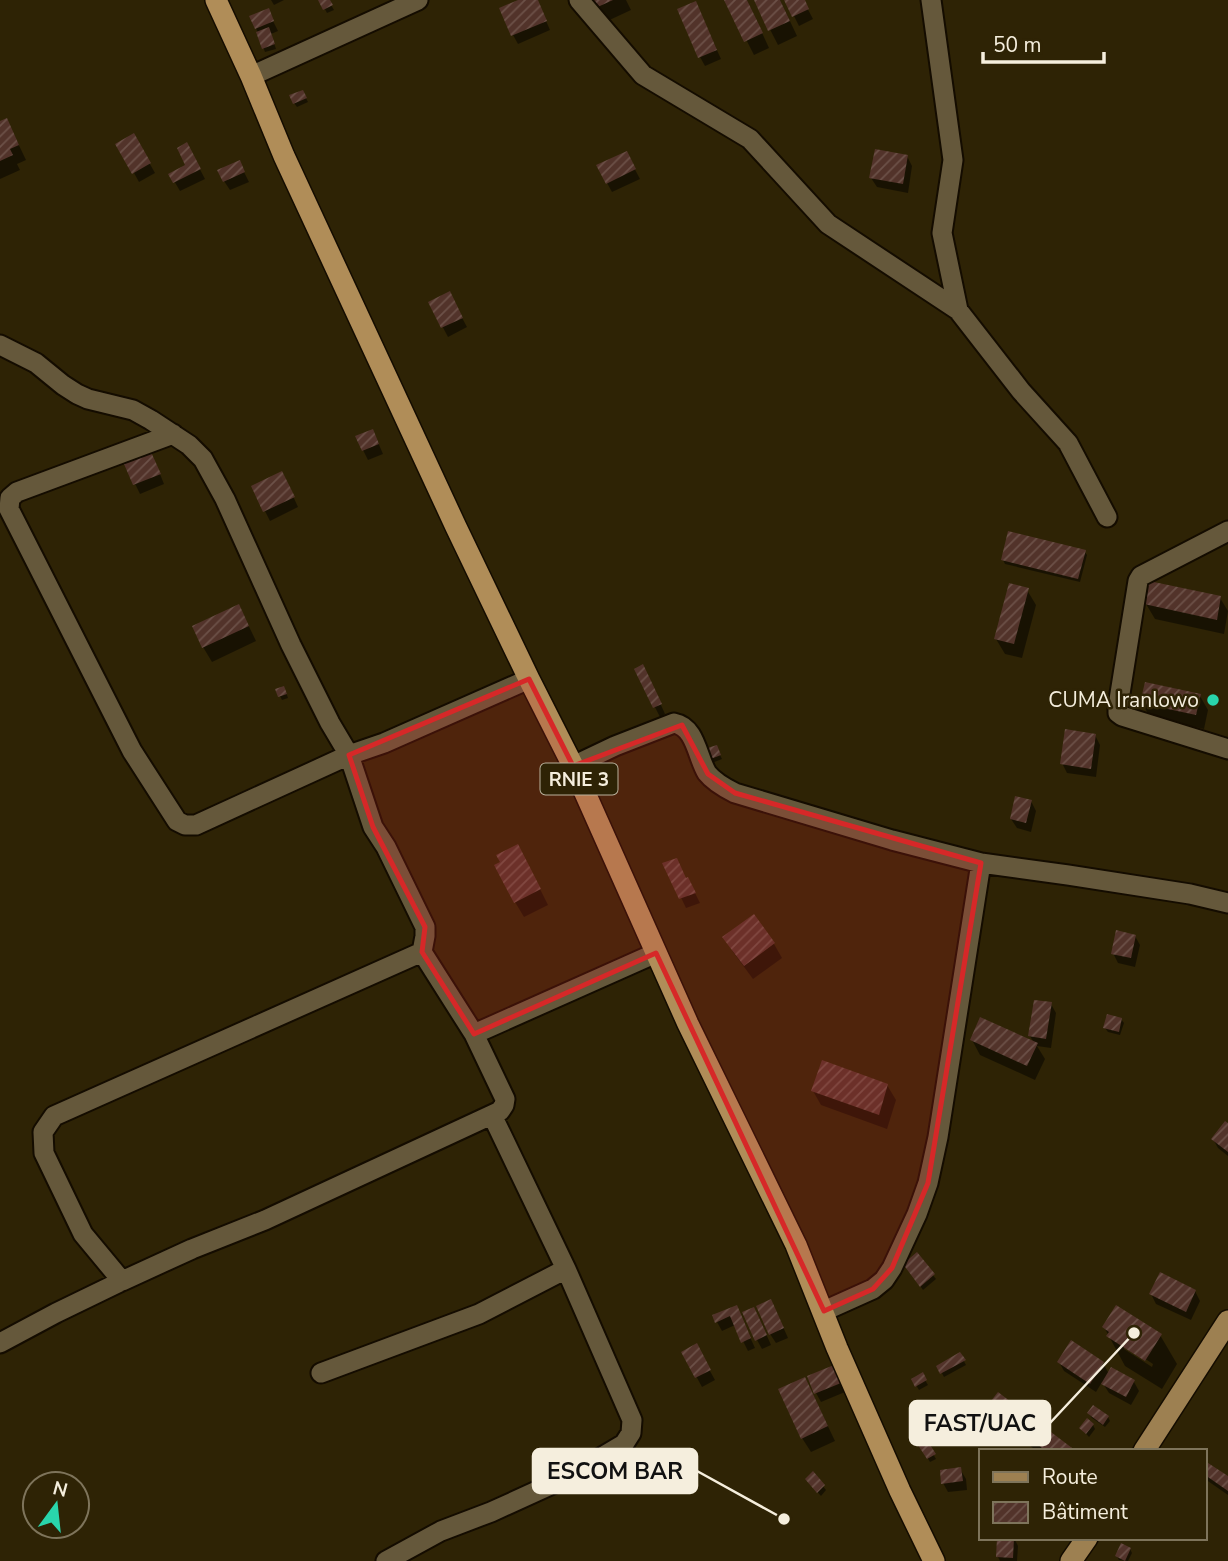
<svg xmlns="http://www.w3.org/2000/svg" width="1228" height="1561" font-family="'Nunito Sans',sans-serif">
  <defs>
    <pattern id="building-hatch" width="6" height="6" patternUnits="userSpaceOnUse" patternTransform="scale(1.75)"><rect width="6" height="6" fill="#52332a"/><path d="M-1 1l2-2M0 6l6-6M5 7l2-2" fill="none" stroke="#6c5148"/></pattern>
  </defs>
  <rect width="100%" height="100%" fill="#2e2305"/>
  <path fill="#0007" fill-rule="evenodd" d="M271,0H284L274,5Z
    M320,0H328L334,10L327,13Z
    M523,0H537L550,30L518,44L513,35Z
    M588,0H626L631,10L601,24Z
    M726,0H747L769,48L754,55Z
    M755,0H780L797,36L778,45Z
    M786,0H803L813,19L799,26Z
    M268,11L278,31L271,34L276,49L265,52L256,28Z
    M700,13L721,59L705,66L700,57Z
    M303,92L308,102L297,107L294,103Z
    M0,123L14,135L26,160L17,164L20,170L0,179Z
    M134,136L155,173L139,182L118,144Z
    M192,154L205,179L180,191L170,174L188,166Z
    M907,156L912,166L908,193L877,187L871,178Z
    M631,162L640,179L612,192L607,183Z
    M244,172L249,182L230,190L224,181Z
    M430,303H454L467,327L448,337Z
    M377,440L383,454L368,460L363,450Z
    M156,464L164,484L140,494L126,465Z
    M287,483L298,507L270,521L253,487Z
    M1084,551L1087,555L1080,582L1005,564L1003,560Z
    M1027,590L1036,605L1022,658L1005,654L996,639Z
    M1220,598L1228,611L1224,634L1155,619L1146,604Z
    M239,606L256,641L212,662L203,647Z
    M636,670L648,676L665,714L660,717Z
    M277,690L286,692L288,698L282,700Z
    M1200,696L1208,710L1204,729L1150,717L1142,703Z
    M1095,735L1100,745L1096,777L1067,773L1062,763Z
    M716,747L722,759L707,765Z
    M1031,801L1036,811L1031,832L1017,828L1011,819Z
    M526,861L548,905L524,917L515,902Z
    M665,864L686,880L693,889L700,903L686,908Z
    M1135,936L1140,945L1135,967L1118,963L1113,953Z
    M725,938L774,944L782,958L753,979L733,952Z
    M1051,1004L1056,1013L1051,1048L1037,1046L1045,1059L1035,1080L980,1055L972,1040L1034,1043L1030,1036Z
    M1121,1019L1124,1023L1120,1035L1108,1032L1105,1028Z
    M887,1085L896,1100L887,1129L821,1105L813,1091Z
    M1228,1125V1156L1218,1148L1213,1139Z
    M917,1255L936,1279L923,1290L908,1269Z
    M1195,1291L1200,1301L1191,1320L1156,1304L1151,1294Z
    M736,1307L755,1348L748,1351L735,1325L722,1331L717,1322Z
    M776,1311L788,1338L776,1343L770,1334Z
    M759,1318L771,1345L762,1349L757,1340Z
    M1104,1327L1160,1335L1177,1364L1162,1389L1125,1366ZM1124,1345L1153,1364L1152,1367L1124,1349Z
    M696,1346L715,1380L702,1387L683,1352Z
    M960,1354L966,1365L944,1377L938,1366Z
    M1059,1362L1103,1363L1109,1374L1134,1382L1139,1391L1131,1405L1109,1393L1102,1382L1096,1392L1064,1371Z
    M922,1375L928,1385L919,1390L913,1380Z
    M838,1376L845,1392L821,1402L816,1393Z
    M812,1393L835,1441L811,1452L802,1438Z
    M989,1406L1073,1451H1037L997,1421Z
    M1089,1414L1108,1417L1110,1421L1105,1427L1092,1418Z
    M1093,1425L1095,1429L1089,1437L1081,1428Z
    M923,1437L936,1459L930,1462L917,1440Z
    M1205,1463L1228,1478V1495L1205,1479Z
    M960,1469L966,1479L967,1490L948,1492L943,1483Z
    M813,1474L826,1490L821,1496L809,1483Z
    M1014,1538L1018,1546L1017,1561H1000L998,1557Z
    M1130,1549L1132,1553L1128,1561L1119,1560L1117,1556Z"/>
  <path fill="url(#building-hatch)" d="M318,0H330L333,5L323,10Z
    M518,0H538L547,21L511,36L499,8Z
    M586,0H613L591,10Z
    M724,0H747L763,33L744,42Z
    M754,0H780L790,21L768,31Z
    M784,0H805L809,9L792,17Z
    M696,1L717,50L698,58L677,9Z
    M269,8L274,21L255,29L249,16Z
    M269,27L275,44L262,49L256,32Z
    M303,90L307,98L293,104L289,95Z
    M7,118L19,145L10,149L13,155L0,161V121Z
    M134,133L151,163L132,174L115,144Z
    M187,142L201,169L173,183L168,174L185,165L177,148Z
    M875,149L908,155L903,184L869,178Z
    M627,151L636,169L606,184L596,165Z
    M240,160L245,172L223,182L217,170Z
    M450,291L463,318L441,328L428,302Z
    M373,429L379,444L362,451L355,436Z
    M151,452L161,474L133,485L124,464Z
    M282,471L295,497L263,512L251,486Z
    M1008,531L1086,550L1078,579L1001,560Z
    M1149,581L1221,596L1217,620L1144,604Z
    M1009,583L1029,588L1014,644L994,639Z
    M239,604L249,626L202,648L192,626Z
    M643,664L662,704L653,708L634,669Z
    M1145,682L1201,694L1196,715L1140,703Z
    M284,686L287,694L278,697L275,689Z
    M1065,729L1096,734L1091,769L1060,764Z
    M717,745L721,755L703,762L698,751Z
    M1015,796L1032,800L1026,823L1010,819Z
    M518,844L541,889L514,903L494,865L500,862L496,855Z
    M677,858L686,878L688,877L696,893L679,899L662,863Z
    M754,914L775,943L744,966L722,937Z
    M1116,930L1136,935L1131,958L1111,954Z
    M1034,1000L1052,1002L1046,1039L1028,1036Z
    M1107,1014L1122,1018L1119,1032L1103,1028Z
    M980,1017L1038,1043L1027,1066L970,1040Z
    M822,1060L888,1084L879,1115L811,1091Z
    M1225,1121L1228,1123V1152L1211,1139Z
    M917,1252L935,1274L920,1287L903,1264Z
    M1160,1272L1196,1290L1186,1312L1149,1294Z
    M771,1299L784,1328L769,1335L756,1306Z
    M737,1305L751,1338L741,1343L730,1316L715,1323L712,1315Z
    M1116,1305L1162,1334L1145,1361L1106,1336L1109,1332L1102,1327Z
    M754,1307L767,1335L755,1341L742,1312Z
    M1071,1340L1104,1362L1090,1384L1057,1362Z
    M697,1343L711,1370L695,1378L681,1352Z
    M960,1352L966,1360L940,1374L936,1366Z
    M834,1365L841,1383L814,1394L807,1376Z
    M1111,1367L1135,1380L1126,1397L1101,1384Z
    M923,1372L927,1380L915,1387L911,1379Z
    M805,1377L828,1426L801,1439L778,1389Z
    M998,1392L1076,1451H1046L987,1406Z
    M1093,1405L1109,1416L1103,1425L1087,1413Z
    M1087,1418L1094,1424L1086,1434L1079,1428Z
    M923,1434L936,1454L927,1459L914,1439Z
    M1205,1461L1228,1476V1491L1205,1475Z
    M961,1467L963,1481L941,1484L940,1470Z
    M813,1471L825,1485L817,1493L805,1479Z
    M997,1538H1014L1013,1558L996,1557Z
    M1121,1543L1131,1548L1125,1561L1115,1556Z"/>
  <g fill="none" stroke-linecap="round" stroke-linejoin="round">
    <defs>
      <path id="minor" d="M579,0L643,75L750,139L828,224L958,310L1021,391L1068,443L1107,517
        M931,0L953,160L942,233L958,310
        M251,76L418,0
        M0,345L36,363L63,385L77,394L88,399L133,410L151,420L189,445L203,459L225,499L291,645L330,723L349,755L373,827L386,847L425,927V936L422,952L474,1034
        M173,434L17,492L10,498L9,509L132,751L177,821L185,825H196L349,755L384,743L529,679
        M1228,531L1141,576L1138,581L1118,706V713L1122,716L1228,749
        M573,766L615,746L674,723C696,727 697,757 707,773C714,782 725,788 735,793L892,840L981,863L1068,875L1190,894L1228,903
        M122,1281L83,1234L44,1153L43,1132L54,1116L422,952
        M824,1311L873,1289L884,1280L892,1268L917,1214L928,1183L938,1137L981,863
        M0,1343L56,1313L122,1281L192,1249L265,1220L500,1111L504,1105L505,1099L474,1034L656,953
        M321,1373L479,1314L566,1269
        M386,1561L441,1531L491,1512L570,1476L624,1444L631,1433L632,1420L566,1269L492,1115"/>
      <path id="primary" d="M1144,1451L1228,1321
        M1071,1561L1087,1538"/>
      <path id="trunk" d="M216,0L251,76L284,156L456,527L529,679L573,766L688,1024L796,1245L837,1348L900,1491L934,1561"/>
    </defs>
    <use href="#minor" stroke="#140c00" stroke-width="23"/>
    <use href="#primary" stroke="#140c00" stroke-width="24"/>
    <use href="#trunk" stroke="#140c00" stroke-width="24"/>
    <use href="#minor" stroke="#65583b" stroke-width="19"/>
    <use href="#primary" stroke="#9d8051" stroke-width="21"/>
    <use href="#trunk" stroke="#b08d58" stroke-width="21"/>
  </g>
  <path fill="#d62828" fill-opacity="0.2" stroke="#d62828" stroke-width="5" stroke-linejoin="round" d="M529,679L573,766L682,725L708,774L735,793L981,863L928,1183L892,1268L873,1289L824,1311L656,953L474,1034L422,952L425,927L373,827L349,755Z"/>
  <circle fill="#29d5ac" stroke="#2e2305" stroke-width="2.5" cx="1213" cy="700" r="7"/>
  <g text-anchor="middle" stroke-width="5" stroke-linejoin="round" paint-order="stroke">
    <rect fill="#2e2305" stroke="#b9b19c" stroke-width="2" x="540.5" y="763.5" width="77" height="31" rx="5"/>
    <g font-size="19" font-weight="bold" fill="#f5eedd">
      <text x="579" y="786">RNIE 3</text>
    </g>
    <g font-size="21" fill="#f5eedd" stroke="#2e2305" text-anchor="end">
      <text x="1199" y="707">CUMA Iranlowo</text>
    </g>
  </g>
  <path fill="none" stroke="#f5eedd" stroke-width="2.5" d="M1134 1333L1050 1423M784 1519L697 1471"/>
  <g fill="#f5eedd" stroke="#2e2305" stroke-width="2.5">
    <circle cx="1134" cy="1333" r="7"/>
    <circle cx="784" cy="1519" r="7"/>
  </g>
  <g fill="#f5eedd" stroke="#f5eedd" stroke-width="2.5">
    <rect x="910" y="1401" width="140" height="44" rx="7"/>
    <rect x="533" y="1449" width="164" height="44" rx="7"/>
  </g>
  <g font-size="23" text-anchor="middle" font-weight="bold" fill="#111">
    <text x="980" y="1431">FAST/UAC</text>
    <text x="615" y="1479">ESCOM BAR</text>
  </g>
  <rect x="979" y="1449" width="228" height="91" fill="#2e2305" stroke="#7e745b" stroke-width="2"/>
  <rect x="993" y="1472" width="35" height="10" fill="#9d8051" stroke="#7e745b" stroke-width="2"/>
  <text x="1042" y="1484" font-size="21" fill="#f5eedd">Route</text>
  <rect x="993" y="1502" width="35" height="21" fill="url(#building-hatch)" stroke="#7e745b" stroke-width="2"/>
  <text x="1042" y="1519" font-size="21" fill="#f5eedd">Bâtiment</text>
  <g transform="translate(56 1505) rotate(15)"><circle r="33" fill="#2e2305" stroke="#7e745b" stroke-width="2"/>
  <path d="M0-5L12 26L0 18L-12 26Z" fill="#29d5ac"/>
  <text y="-10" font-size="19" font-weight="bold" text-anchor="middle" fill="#f5eedd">N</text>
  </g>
  <path d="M983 52v10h121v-10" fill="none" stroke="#f5eedd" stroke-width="3.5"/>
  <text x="993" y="52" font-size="21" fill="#f5eedd" stroke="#2e2305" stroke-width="5" paint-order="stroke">50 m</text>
</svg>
